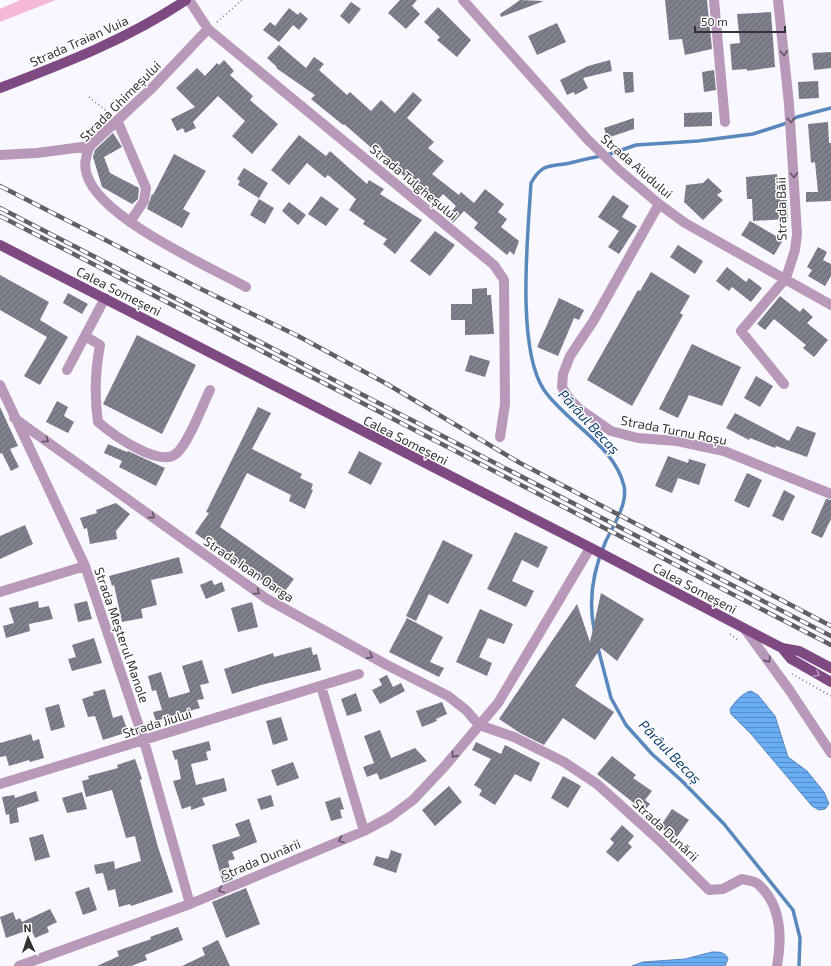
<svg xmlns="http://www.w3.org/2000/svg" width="831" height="966" font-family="'Exo 2',sans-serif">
  <defs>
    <pattern id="water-rules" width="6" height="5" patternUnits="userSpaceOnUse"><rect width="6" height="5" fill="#69adf5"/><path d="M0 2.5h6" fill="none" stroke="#578dc7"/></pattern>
    <pattern id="building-hatch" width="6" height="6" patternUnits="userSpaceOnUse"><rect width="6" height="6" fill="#7e808b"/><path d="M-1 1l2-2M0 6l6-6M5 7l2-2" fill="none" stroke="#686972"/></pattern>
  </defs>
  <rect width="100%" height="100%" fill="#f9f7ff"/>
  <path fill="#f6b9d5" d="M20,0H56L0,22V9Z"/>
  <path fill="url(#water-rules)" stroke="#5988bc" d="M751,691L758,695L775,716L788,757L807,771L824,792L829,804L825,809L819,810L812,806L751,734L731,714L730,709C735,702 742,693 751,691Z
    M712,952C719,952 726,952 728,959L725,966H632L643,962L685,959Z"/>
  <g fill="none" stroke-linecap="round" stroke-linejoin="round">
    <path stroke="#5988bc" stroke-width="3.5" d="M607,155L636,145L698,141L753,134L784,124L797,117L831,108
      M594,629C588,599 593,571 605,543C612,527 628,505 624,486C615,446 566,422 544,390C516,348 528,234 531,183C543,162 551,167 570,163C581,160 590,158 601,156
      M598,648L611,698L626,725L652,754L682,781L724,824L793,910L800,938L799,966"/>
  </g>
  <path fill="url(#building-hatch)" d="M400,0H417L412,6L420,14L406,29L388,13Z
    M520,0L544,1L501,17L500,14Z
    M665,0H707L712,49L685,55L682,39L669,40Z
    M351,2L361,9L349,24L340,16Z
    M438,7L471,40L457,57L437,40L440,37L424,22Z
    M289,8L298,15L300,12L308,19L299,30L293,25L279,42L263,30L270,22L275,26Z
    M771,12L775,67L747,71V69L732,70L730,44L740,43L737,14Z
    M557,23L566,42L537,55L528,36Z
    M279,45L306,68L314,57L324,64L319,70L347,95L350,92L371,111L381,100L395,113L413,92L422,100L407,118L434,142L428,148L444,161L432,174L459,195L461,192L474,203L485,189L504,204L498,212L507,219L501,227L519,241L514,255L510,251L507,255L474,228L478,223L464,211L453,223L447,217L456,206L443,194L435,203L344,124L343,125L311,99L315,95L276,68L277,67L267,58Z
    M831,52V68L814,70L812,53Z
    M224,60L234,71L230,75L253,96L250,100L278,124L252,154L232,136L245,121L218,96L193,122L196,128L185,133L183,128L177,131L171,119L195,107L176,88L197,68L205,76L217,63L219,65Z
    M610,60L612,71L583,78L588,88L575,95L574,92L567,95L560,80L588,66Z
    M714,70L716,90L704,92L702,72Z
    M623,72H633L634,92L625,93Z
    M818,81L819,98L799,99L798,82Z
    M712,112V126L684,127V113Z
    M634,118V129L607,138L604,128Z
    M828,122L829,143H831V201L806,202V192H818L815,162L811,163L808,124Z
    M113,133L122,147L104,157L110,173L139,188L138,199L132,204L102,187L93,157L95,150Z
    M299,135L326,156L330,151L367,184L369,180L384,189L380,194L422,220L395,254L383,244L387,239L363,224L365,221L349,210L356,199L328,175L325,178L307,163L289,185L271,170Z
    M174,154L206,171L183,209L190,213L182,228L147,209L152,194L153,195Z
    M244,168L268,183L259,198L238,185L240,181L237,179Z
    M777,174L780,200H787L788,219L753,221L752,199H747L746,177Z
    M708,178L722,191L717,195L723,200L703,220L684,202L686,185L703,183Z
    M613,195L629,206L622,217L637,226L619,254L608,247L619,231L598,217Z
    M321,196L339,209L326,226L308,214Z
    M259,199L274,208L265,224L250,215Z
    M289,202L306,215L298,225L282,211Z
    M750,221L783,240L774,255L741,235Z
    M435,231L455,245L430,276L410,261Z
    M678,245L703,261L695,274L670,257Z
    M818,247L827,252L823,260L831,264V276L825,286L808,276L812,270L807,267Z
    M727,267L746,282L749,278L762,288L751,302L732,287L729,291L716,281Z
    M651,272L690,296L680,313L683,315L632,406L587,380L638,290L640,291Z
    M0,275L49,302L40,320L68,337L40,385L24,376L47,337L0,310Z
    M487,288V295H491L494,334L465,335V320H451V304H472V289Z
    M68,293L88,304L82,314L63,303Z
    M780,296L800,312L803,308L813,317L807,323L828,340L814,357L803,348L806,345L774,319L765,330L757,324Z
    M559,298L584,310L579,320L574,318L558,356L537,347Z
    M137,335L196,365L162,434L103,404Z
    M692,344L741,367L722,406L689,395L678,418L659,409Z
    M470,355L490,361L485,377L465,371Z
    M756,376L773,386L760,407L744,398Z
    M57,401L68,407L64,416L74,422L68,433L46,422Z
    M0,407L18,446L10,449L19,467L11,471L2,453L0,454Z
    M258,407L271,413L252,449L302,474L300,478L313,484L311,489L313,490L305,509L289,501L291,495L247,473L220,527L294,579L282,595L195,533L209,513L206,512Z
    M735,413L789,441L797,426L816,433L807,457L776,446L775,448L750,438L749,440L726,428Z
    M108,444L127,452L128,451L165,468L156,486L119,467L122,461L104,453Z
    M359,451L382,463L371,485L348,473Z
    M668,456L688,463L689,459L706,464L699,485L678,478L672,493L655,486Z
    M747,473L762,480L749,508L734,501Z
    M784,490L795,496L783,521L772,516Z
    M826,499L831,500V519L822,538L811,533Z
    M116,503L130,514L116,531L117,539L90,544L87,528L84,529L80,518L97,513L96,510Z
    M25,525L33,544L0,559V536Z
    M515,532L548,547L538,568L522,560L512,581L534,591L526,607L487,589Z
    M443,540L473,555L448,604L429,594L416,621L406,616Z
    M179,557L183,573L151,580L157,605L141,609L143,618L122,622L114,585L112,586L109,576Z
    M212,580L214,585L222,582L225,591L206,599L200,585Z
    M601,593L644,619L617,661L601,648L575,686L614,712L595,740L563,718L544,745L520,733L499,719L577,604L590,642Z
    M38,601L39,608L49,606L53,619L29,624L30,631L6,638L3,626L14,623L9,608Z
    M87,601L92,619L78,622L74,604Z
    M252,602L258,627L238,632L231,608Z
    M480,609L513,624L504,644L488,638L479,657L492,663L487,676L456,662Z
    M407,618L443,637L430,662L444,668L439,677L389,652Z
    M94,638L102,663L72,671L68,659L76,657L72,645Z
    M311,647L313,655L317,654L321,670L261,685L232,694L224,669L273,653L274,657Z
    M202,660L209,683L200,685L204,699L197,700L200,708L156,721L153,712L162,710L156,690L152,691L148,676L161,672L169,698L190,692L182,666Z
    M387,675L393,687L401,683L405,691L380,704L372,690L382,685L379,679Z
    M105,689L113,718L122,715L128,732L103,740L95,716L88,717L82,699L94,695L93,692Z
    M356,693L362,711L347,716L341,699Z
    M442,702L447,714L436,719L437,721L422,727L416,711Z
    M59,704L65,727L51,731L45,708Z
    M281,717L288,740L273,745L266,721Z
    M380,730L391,758L415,748L427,761L380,780L377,773L367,777L363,767L374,763L364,736Z
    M31,734L33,741L39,739L44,758L30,762L29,760L9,766L6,756L0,757V743Z
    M209,741L211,750L206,752L208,760L191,764L196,785L224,778L227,791L202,798L205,805L191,810V806L182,809L173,781L181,779L177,759L175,760L172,751Z
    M476,742L501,754L505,745L540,763L531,782L515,774L495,805L479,795L482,790L474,785L491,759L472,750Z
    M612,756L636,775L633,778L652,791L645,800L650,804L644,811L597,774Z
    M135,759L142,779L140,780L158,847L173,892L131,906L130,904L119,907L115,889L108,891L103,873L96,874L94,865L114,861L115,869L141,861L135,836L126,838L112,790L86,797L82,781L89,779L88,776L118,768L117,765Z
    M293,762L299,778L277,786L271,770Z
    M563,776L581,786L568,808L551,798Z
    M449,786L462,802L435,826L422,810Z
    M36,791L39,801L17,808L19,822L10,824L9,814L6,815L2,797L14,795L15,798Z
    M82,792L87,809L67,813L62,798Z
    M271,795L274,806L261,810L257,799Z
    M340,797L344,809L340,810L342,818L331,821L325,802Z
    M672,809L689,820L676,838L660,827Z
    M249,819L257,842L232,852L235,859L228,861L233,879L223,883L212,845L240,836L235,824Z
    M622,825L634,836L628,843L632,847L618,862L606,852L614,843L610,839Z
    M43,834L50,857L35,861L29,838Z
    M391,850L402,854L396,873L373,865L376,856L388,859Z
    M89,887L97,910L83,915L75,892Z
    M246,888L260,924L226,938L212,902Z
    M50,909L57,922L47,927L49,932L35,938L31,929L6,938L0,917L13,912L16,920L20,918L22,922Z
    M178,927L183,940L145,955L147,960L131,966H97L119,956L117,951L151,939L150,937Z
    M218,940L230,966H182L205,955L202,948Z"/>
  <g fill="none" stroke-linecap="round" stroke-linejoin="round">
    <path stroke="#8c8a91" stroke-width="2" stroke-dasharray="1 3" stroke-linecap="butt" d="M217,22L242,0
      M89,97L109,113
      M730,634L739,641
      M792,674L831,696"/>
    <path stroke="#b899b9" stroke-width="10" d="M189,0L208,29L494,265L504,280L505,404L500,437
      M463,0L587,139L619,170L659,204L685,223L831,305
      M714,0L725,122
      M778,0L789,104L797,234L795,250L786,278L741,331L784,384
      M208,29L153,87L90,146C86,155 83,165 87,175C100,218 206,265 246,287
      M117,120L146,188L144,201L130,222
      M0,155L37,153L90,146
      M659,204L594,320L570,356L563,374L562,387L567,396L578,408L611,431L638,438L677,441L724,451L831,494
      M85,336L100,345C95,372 94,395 98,422C112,434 160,469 177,453C189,442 202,406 210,390
      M67,370L105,298
      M0,385L85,566L144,741L190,904
      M14,418L267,599L385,664L448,696L466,710L479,725L514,737L564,762L597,784L660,841L709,890L723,889L742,879C747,880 756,881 759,885C782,906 782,938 777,966
      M0,592L85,566
      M745,629L790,691L831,753
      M321,686L364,831
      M0,784L359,674
      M19,966L190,904L364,831L390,817L413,800L445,766L498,703L590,548"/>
    <path stroke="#7f4982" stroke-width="10" d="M0,88C65,63 128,39 186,0
      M0,245L593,549L782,648L799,651L831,668
      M782,648L791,659L831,682"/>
    <defs>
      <path id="rail" d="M0,186L203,290L298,336L387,384L520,463L831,626
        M0,208L831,636
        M0,216L831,645"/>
    </defs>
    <use href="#rail" stroke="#615f65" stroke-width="4.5"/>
    <use href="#rail" stroke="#fff" stroke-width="3" stroke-dasharray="9" stroke-linecap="butt"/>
  </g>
  <defs><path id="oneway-chevron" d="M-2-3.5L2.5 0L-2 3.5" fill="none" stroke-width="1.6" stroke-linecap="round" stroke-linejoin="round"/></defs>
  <g stroke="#625564">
    <use href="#oneway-chevron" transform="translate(784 53) rotate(84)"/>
    <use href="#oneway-chevron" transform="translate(791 120) rotate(86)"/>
    <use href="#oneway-chevron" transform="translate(794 175) rotate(87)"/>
    <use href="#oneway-chevron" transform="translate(46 440) rotate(36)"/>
    <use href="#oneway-chevron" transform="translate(152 516) rotate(36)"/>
    <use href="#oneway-chevron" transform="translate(257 592) rotate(36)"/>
    <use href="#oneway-chevron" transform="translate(370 656) rotate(29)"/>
    <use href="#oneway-chevron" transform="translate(768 660) rotate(55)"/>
    <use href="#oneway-chevron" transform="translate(454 755) rotate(129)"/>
    <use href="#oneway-chevron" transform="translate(341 840) rotate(158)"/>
    <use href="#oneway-chevron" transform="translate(221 890) rotate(157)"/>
  </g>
  <use stroke="#b99bba" href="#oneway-chevron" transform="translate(817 674) rotate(30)"/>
  <g text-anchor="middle" stroke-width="3" stroke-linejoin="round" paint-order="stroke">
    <g font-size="13" fill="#333136" stroke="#fff">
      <text transform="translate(79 41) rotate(-24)" y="5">Strada Traian Vuia</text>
      <text transform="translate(120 101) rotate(-45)" y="5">Strada Ghimeșului</text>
      <text transform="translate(637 166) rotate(41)" y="5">Strada Aiudului</text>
      <text transform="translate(414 182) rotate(40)" y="5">Strada Tulgheșului</text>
      <text transform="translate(781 209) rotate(-91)" y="5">Strada Băii</text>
      <text transform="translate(119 291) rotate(27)" y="5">Calea Someșeni</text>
      <text transform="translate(674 430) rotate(11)" y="5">Strada Turnu Roșu</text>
      <text transform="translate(406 440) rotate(27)" y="5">Calea Someșeni</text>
      <text transform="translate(249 569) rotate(34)" y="5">Strada Ioan Oarga</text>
      <text transform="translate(695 588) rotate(28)" y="5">Calea Someșeni</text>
      <text transform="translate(122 635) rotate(71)" y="5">Strada Meșterul Manole</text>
      <text transform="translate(157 723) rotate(-17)" y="5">Strada Jiului</text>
      <text transform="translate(666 830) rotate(43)" y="5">Strada Dunării</text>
      <text transform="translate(261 859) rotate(-23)" y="5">Strada Dunării</text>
    </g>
    <g font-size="14" font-style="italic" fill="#10416f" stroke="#fff">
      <text transform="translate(589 422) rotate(47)" y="5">Pârâul Becaș</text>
      <text transform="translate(670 752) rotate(46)" y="5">Pârâul Becaș</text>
    </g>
  </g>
  <g transform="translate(28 938) rotate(357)" stroke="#ffffff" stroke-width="3" paint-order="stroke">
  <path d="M0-3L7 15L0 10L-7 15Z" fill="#333136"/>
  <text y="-6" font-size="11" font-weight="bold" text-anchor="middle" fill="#333136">N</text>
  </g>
  <path d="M695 26v6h90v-6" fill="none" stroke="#333136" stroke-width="2"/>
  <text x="701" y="26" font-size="12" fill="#333136" stroke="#ffffff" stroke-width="3" paint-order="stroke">50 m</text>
</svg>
